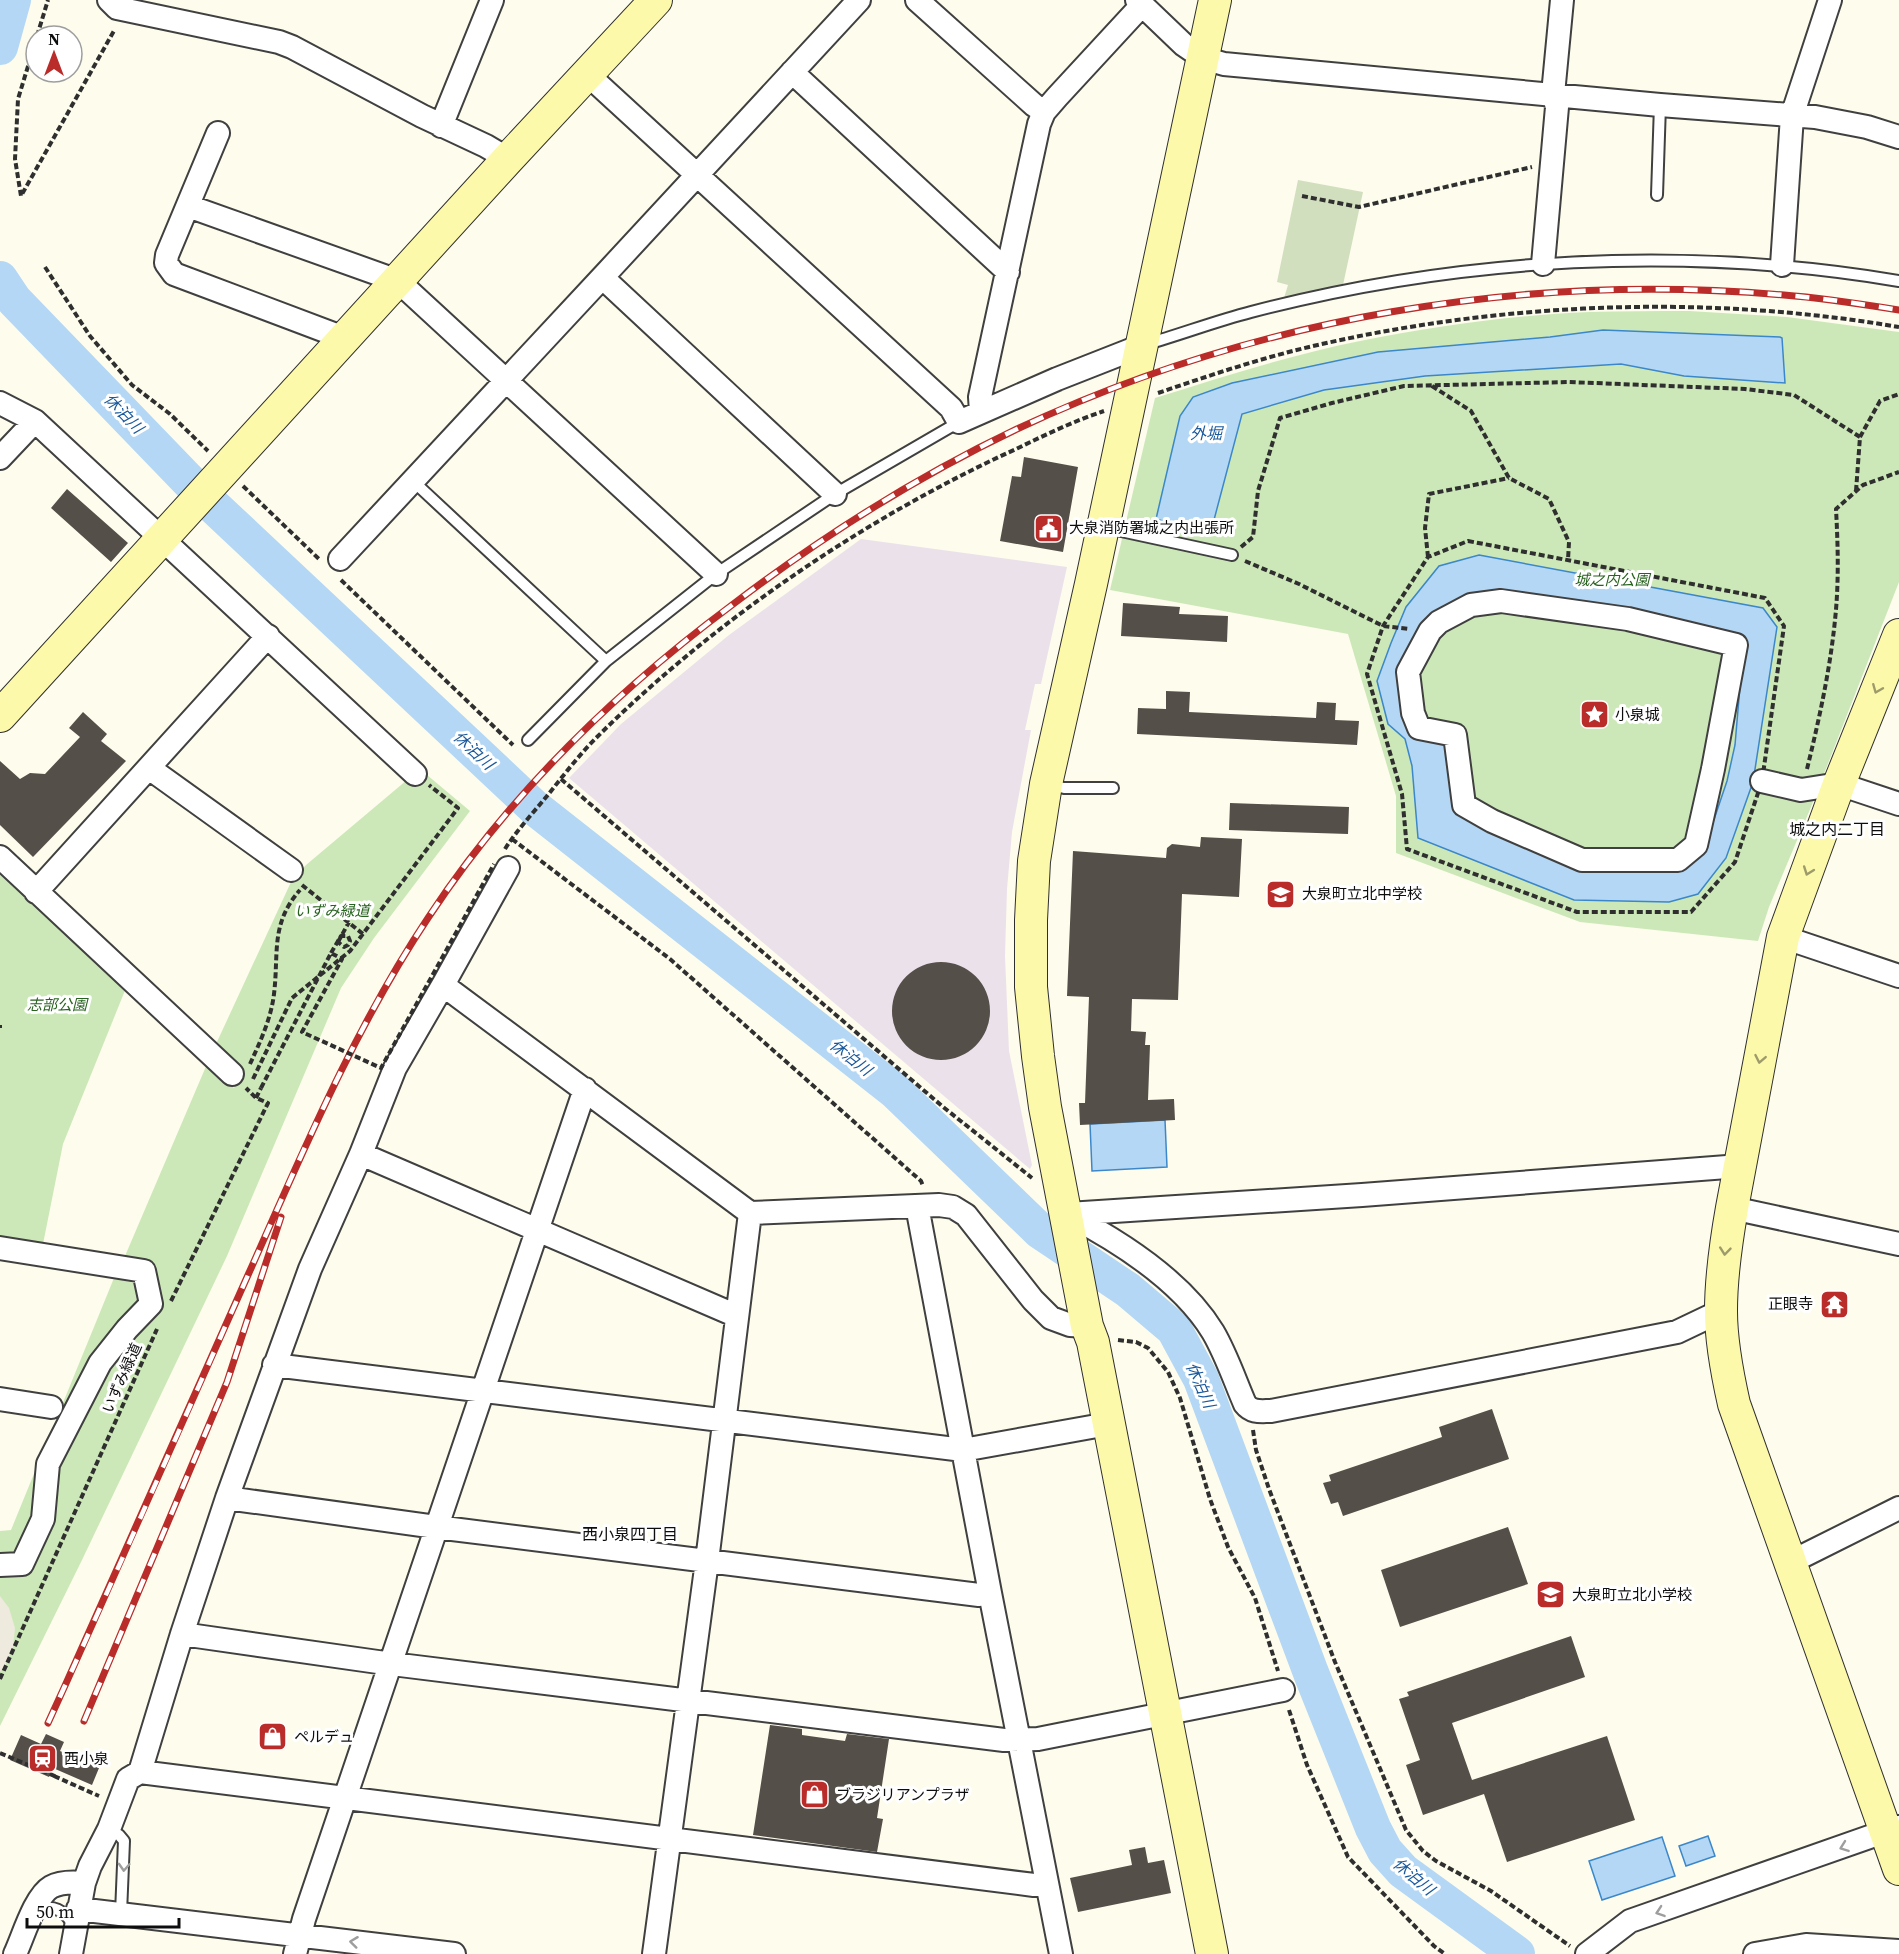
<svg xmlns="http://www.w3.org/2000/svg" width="1899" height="1954" font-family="'Source Serif 4','Noto Sans JP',serif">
  <rect width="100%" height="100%" fill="#fefced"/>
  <path fill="#ebe1eb" d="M861,539L1067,567L1041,684H1035L1025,730H1031L1012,832L1007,889L1005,956L1009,1051L1032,1165L1030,1169L569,778L621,724L729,635Z"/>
  <path fill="#cde8b8" d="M1689,311L1787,317L1899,332V582L1811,807L1769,907L1758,941L1580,922L1396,853V796L1348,634L1110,590L1155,398C1223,377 1290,355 1360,341C1435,326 1513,315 1590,312C1623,311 1656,311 1689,311Z
    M420,769L470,811L374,938L341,988L227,1256L82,1560L0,1726V1531L11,1530L114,1278L138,1284L147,1264L125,1256L207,1064L234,1088L243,1068L216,1044L291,882L306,865Z
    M0,872L126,988L63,1144L43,1244L0,1238Z"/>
  <path fill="#d2dfbf" d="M1298,180L1363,192L1343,285L1284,298L1288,285L1277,282Z"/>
  <path fill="#eeeadd" d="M0,1596L9,1608L15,1628L13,1647L5,1666L0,1672Z"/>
  <path fill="#b3d7f4" stroke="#3c87c9" stroke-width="1.5" fill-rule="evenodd" d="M1603,330L1780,337L1782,338L1785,383L1684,376L1621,364L1425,376L1324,390L1242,414L1210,535L1156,519L1180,416L1193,397L1232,383L1378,352L1550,337Z
    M1479,555L1763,608L1777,627L1753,782L1726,858L1698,894L1669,902L1574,900L1418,838L1412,766L1405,739L1388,724L1377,681L1391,643L1406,607L1439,566ZM1499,591L1744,639L1735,745L1727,781L1704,849L1580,867L1459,809L1451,739L1406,717L1429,620Z
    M1165,1120L1167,1167L1092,1171L1090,1124Z
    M1708,1836L1715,1856L1686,1866L1679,1846Z
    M1662,1837L1675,1876L1602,1900L1589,1861Z"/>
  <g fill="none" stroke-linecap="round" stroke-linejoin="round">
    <path stroke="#b3d7f4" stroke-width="36" d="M0,47L13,0
      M0,279L14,300L208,501L535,808L895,1091L1040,1231L1128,1290L1174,1329L1201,1379L1311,1673L1373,1828L1385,1851L1403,1871L1517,1954"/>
  </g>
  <path fill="#554f49" d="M1024,457L1078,467L1063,552L1000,541L1012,476L1021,477Z
    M67,489L128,543L111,562L51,508Z
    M1123,603L1180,607L1179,614L1228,616L1227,642L1121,636Z
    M1166,691L1190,692L1189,712L1316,718L1317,702L1336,703L1335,720L1359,721L1357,745L1137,734L1138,708L1166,709Z
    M83,712L107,734L101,741L126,761L33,857L0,825V761L20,779L30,773L45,774L80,737L69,728Z
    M1230,803L1349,807L1348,834L1229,830Z
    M1201,837L1242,839L1239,897L1182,894L1178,1000L1132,999L1131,1031L1146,1032L1145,1045H1150L1148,1100L1174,1099L1175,1120L1080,1125L1079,1103H1085L1089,997L1067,996L1073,851L1166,858L1167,848L1172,844L1200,847Z
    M892 1011a49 49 0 1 1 98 0a49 49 0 1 1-98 0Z
    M1492,1409L1509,1459L1343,1516L1338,1502L1331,1504L1323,1483L1331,1481L1329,1475L1442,1437L1439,1427Z
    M1508,1527L1528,1584L1400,1627L1381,1570Z
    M1571,1636L1585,1677L1452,1723L1472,1780L1607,1736L1635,1820L1507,1862L1484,1794L1423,1815L1406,1765L1420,1760L1399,1699L1409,1696L1407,1692Z
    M770,1725L802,1729V1735L845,1741L847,1734L889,1739L877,1818L883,1819L877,1852L753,1835Z
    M46,1734L64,1742L60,1751L99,1768L92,1785L53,1768L49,1777L10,1760L21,1735L41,1744Z
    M1145,1847L1148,1863L1164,1860L1171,1893L1078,1912L1070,1878L1132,1865L1129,1850Z"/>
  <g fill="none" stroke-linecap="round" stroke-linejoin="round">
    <defs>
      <path id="lane" d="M1657,195L1660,105
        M1147,344C1182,334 1216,321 1251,312C1461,257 1685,245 1899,281
        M413,481L606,661
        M1107,528L1232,555
        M528,740L606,661L716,574L835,494L959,422
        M1047,784L1064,788H1113
        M109,1829L119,1835L124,1841L121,1913
        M36,1912C52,1902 65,1911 74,1926"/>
      <path id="street" d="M109,0L117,8L279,42L292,47L422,116L486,146L508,159
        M917,0L1034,105L1044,112
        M1137,0L1184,45L1203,58L1224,64L1660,105L1815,117L1867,127L1899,137
        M792,72L1008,272
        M587,74L951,408L959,422L1057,379L1141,346
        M441,126L492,0
        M218,133L167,255L166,263L174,274L344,338
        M188,206L398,281L716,574
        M1543,264L1557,107L1553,94L1562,0
        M1782,265L1792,116L1830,0
        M603,278L835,494
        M0,403L35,421L415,774
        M981,412L980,397L1039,124L1044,112L1057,97L1142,5
        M0,458L35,421
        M340,559C514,374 686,186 859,0
        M1501,601L1628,619L1736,645L1713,769L1696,845L1678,860H1582L1492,821L1464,805L1455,735L1419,728L1413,713L1408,672L1430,631L1439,622L1471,605Z
        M149,768L291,870
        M1762,781L1801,790L1839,784L1899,804
        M0,857L232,1074
        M36,892L268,636
        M1783,937L1899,976
        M443,985L508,868
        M361,1154L737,1316
        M917,1206L990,1593L1061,1954
        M1732,1208L1899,1244
        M1067,1214C1119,1241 1182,1281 1213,1332C1226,1354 1235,1381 1245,1404C1252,1413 1261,1411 1271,1411L1677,1332L1721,1311
        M1068,1214L1362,1195L1740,1166
        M0,1248L144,1271L151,1304L127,1329L100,1363L48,1464L43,1519L22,1564L0,1565
        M274,1365L963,1450L1108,1424
        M0,1399L51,1407
        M227,1498L436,1527L979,1595L990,1593
        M1789,1559L1805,1555L1899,1508
        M182,1634L392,1664L1004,1740L1038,1739L1283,1690
        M140,1772L182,1634L227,1498L310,1269L361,1154L395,1068L443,985L750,1213L939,1205L953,1207L966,1215L1033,1300L1051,1318L1070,1325L1087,1326
        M78,1909L454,1954
        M15,1954C23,1937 35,1896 51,1887C60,1882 74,1882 84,1883
        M71,1954L84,1883L90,1866L109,1829L128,1779L140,1772L1034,1885L1046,1884
        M295,1954L304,1919C398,1643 491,1366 585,1089
        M654,1954L707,1561L750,1213
        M1587,1954L1630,1921L1898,1827
        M1755,1954L1806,1945L1899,1951"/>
      <path id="secondary" d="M1899,635L1839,784L1783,937L1732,1208C1726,1242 1721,1276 1721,1311C1721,1342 1727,1373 1734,1404L1899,1869
        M0,716L508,159L656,0
        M1212,1954L1093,1342L1087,1326L1045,1107L1038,1056L1031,987V920L1034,861L1046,784L1091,584L1215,0"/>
    </defs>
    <use href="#lane" stroke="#404040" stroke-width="14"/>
    <use href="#street" stroke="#404040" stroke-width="26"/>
    <use href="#secondary" stroke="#2f2f2f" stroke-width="34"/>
    <path stroke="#2f2f2f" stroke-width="4" stroke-dasharray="6 3" stroke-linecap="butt" d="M37,36L48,0
      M36,40L18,99L15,159L21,196L115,29
      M1302,196L1359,207L1532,167
      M45,267L90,336L132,385L170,414L208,451
      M1432,386L1471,411L1509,478L1549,499L1569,542L1568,560
      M1158,393C1208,376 1258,359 1309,347C1501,302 1705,294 1899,327
      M243,486L320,560
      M1856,491L1860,437L1880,401L1899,394
      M1468,541L1765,598L1784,626L1762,781L1735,862L1691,912H1577L1407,849L1402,794L1367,674L1383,626L1428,557Z
      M1241,547L1253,537L1258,491L1280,418L1332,403L1404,386L1569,382L1745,389L1794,395L1860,437
      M1428,557L1425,528L1429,494L1509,478
      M1245,561L1299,584L1383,626L1409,629
      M341,580L513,745
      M1807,769C1819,720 1830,670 1835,620C1839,583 1838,546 1836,509L1863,485L1899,472
      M561,779L942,1106L1032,1178
      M512,839L670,959L921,1181L923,1186
      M505,849C517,830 533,813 547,796C563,776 579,755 597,737C715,620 865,518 1016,449C1045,435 1074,421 1104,411
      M302,885L363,934
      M338,942L349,922
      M0,1025V1028
      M250,1064C260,1042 271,1019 274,994C279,953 270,924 300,890
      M253,1079L292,998L350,951L458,808L429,785
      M256,1098L261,1088
      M171,1301L268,1103L256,1098L246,1088
      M1118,1340L1136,1342L1148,1348L1168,1372L1180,1398L1210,1499L1228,1547L1255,1598L1278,1671
      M1253,1430L1256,1450L1269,1489L1335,1662L1406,1830L1423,1851L1436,1861L1491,1891L1570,1946
      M0,1679L157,1329
      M1289,1710L1307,1765L1348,1857L1434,1946L1445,1954
      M0,1753L57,1777
      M54,1776L99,1796"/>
    <use href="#lane" stroke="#fff" stroke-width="10"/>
    <use href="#street" stroke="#fff" stroke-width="22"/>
    <use href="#secondary" stroke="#fdf9aa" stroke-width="32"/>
    <defs>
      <path id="rail" d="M84,1721L227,1382L281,1217
        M48,1723C116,1574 182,1424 248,1275C302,1154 354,1029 428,918C508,796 615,692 732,605C820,538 916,477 1017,429C1254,318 1524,272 1784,295C1822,298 1861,304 1899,310"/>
    </defs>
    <use href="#rail" stroke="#b92c29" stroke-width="7"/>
    <use href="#rail" stroke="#fff" stroke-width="4.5" stroke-dasharray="14" stroke-linecap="butt"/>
    <path stroke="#2f2f2f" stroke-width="4" stroke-dasharray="6 3" stroke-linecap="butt" d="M331,953L341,936H348L350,941L348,945L344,947L338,942
      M261,1088L331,953L342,959L302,1032L381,1068L494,864"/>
  </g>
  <defs><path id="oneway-chevron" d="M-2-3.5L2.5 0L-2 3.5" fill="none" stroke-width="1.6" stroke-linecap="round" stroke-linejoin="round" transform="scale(1.5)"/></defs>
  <g stroke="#9d9b6b">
    <use href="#oneway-chevron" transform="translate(1877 689) rotate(112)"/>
    <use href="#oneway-chevron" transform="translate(1808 871) rotate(110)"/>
    <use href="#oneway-chevron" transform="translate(1760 1059) rotate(101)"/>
    <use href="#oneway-chevron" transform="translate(1725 1251) rotate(96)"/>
  </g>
  <g stroke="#9e9e9e">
    <use href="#oneway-chevron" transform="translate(1844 1847) rotate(160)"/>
    <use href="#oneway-chevron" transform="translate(124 1867) rotate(93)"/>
    <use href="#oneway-chevron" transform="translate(1660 1912) rotate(161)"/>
    <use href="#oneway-chevron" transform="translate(354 1942) rotate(-173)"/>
  </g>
  <defs>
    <symbol id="civic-square" viewBox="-11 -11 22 22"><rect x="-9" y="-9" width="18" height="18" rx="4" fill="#b92c29" stroke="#fff"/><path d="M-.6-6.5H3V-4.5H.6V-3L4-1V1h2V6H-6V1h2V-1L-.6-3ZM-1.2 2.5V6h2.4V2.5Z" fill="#fff"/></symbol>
    <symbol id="sight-square" viewBox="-11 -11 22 22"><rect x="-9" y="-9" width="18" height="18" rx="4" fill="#b92c29" stroke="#fff"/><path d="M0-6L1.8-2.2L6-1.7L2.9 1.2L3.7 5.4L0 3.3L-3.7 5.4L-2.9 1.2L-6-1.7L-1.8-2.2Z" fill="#fff"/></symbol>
    <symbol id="school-square" viewBox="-11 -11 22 22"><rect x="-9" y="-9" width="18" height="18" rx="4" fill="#b92c29" stroke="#fff"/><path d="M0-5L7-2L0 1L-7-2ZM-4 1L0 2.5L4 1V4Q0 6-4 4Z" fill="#fff"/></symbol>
    <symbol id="temple-square" viewBox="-11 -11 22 22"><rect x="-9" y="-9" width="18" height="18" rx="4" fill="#b92c29" stroke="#fff"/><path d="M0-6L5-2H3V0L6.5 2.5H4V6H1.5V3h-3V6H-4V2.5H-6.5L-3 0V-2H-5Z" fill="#fff"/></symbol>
    <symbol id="shop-square" viewBox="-11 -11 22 22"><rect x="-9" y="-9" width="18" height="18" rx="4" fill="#b92c29" stroke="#fff"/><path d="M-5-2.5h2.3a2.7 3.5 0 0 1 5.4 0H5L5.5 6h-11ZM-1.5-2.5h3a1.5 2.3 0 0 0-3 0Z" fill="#fff"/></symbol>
    <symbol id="station-square" viewBox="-11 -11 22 22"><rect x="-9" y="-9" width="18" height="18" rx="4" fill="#b92c29" stroke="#fff"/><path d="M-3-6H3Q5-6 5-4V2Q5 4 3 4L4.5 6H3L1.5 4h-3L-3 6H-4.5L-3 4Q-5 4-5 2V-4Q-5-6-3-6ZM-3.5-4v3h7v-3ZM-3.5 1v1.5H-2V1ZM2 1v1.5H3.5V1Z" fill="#fff"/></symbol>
  </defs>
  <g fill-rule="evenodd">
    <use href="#civic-square" x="1032" y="512" width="33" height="33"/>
    <use href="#sight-square" x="1578" y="698" width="33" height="33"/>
    <use href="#school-square" x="1264" y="878" width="33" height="33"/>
    <use href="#temple-square" x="1818" y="1288" width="33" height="33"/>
    <use href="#school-square" x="1534" y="1578" width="33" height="33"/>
    <use href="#shop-square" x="256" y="1720" width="33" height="33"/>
    <use href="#station-square" x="26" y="1742" width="33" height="33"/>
    <use href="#shop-square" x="798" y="1778" width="33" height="33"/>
  </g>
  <g text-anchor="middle" stroke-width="6" stroke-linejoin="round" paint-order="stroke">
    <g font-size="15" fill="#0d0d0d" stroke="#fff" text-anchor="start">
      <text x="1069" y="533">大泉消防署城之内出張所</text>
      <text x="1615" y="720">小泉城</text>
      <text x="1302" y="899">大泉町立北中学校</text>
      <text x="1813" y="1309" text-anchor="end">正眼寺</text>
      <text x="1572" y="1600">大泉町立北小学校</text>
      <text x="294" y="1742">ペルデュ</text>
      <text x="64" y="1764">西小泉</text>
      <text x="836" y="1800">ブラジリアンプラザ</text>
    </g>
    <g font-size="15" font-style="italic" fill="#28621f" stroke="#fff">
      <text x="1612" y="585">城之内公園</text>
      <text x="332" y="916">いずみ緑道</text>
      <text x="57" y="1010">志部公園</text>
    </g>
    <g font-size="15" fill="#0d0d0d" stroke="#fff">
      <text transform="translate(122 1378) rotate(-66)" y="5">いずみ緑道</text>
    </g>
    <g font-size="16" font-style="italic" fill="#1a599b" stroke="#fff">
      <text transform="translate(124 413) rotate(46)" y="6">休泊川</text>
      <text x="1206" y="439">外堀</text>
      <text transform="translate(474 750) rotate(43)" y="6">休泊川</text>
      <text transform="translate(851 1057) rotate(38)" y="6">休泊川</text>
      <text transform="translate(1201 1385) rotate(66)" y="6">休泊川</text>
      <text transform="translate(1414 1876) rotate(40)" y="6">休泊川</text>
    </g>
    <g font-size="16" fill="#0d0d0d" stroke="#fff">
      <text x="1837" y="835">城之内二丁目</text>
      <text x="630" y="1540">西小泉四丁目</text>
    </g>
  </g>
  <g transform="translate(54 54)"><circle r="28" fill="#ffffff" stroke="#9e9e9e" stroke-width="1.5"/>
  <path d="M0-4.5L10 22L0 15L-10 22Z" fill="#b92c29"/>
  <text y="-9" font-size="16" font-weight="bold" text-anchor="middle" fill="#0d0d0d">N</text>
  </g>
  <path d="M27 1918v9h152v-9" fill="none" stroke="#0d0d0d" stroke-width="3"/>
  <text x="36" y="1918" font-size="18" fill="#0d0d0d" stroke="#ffffff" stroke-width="4.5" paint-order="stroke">50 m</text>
</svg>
